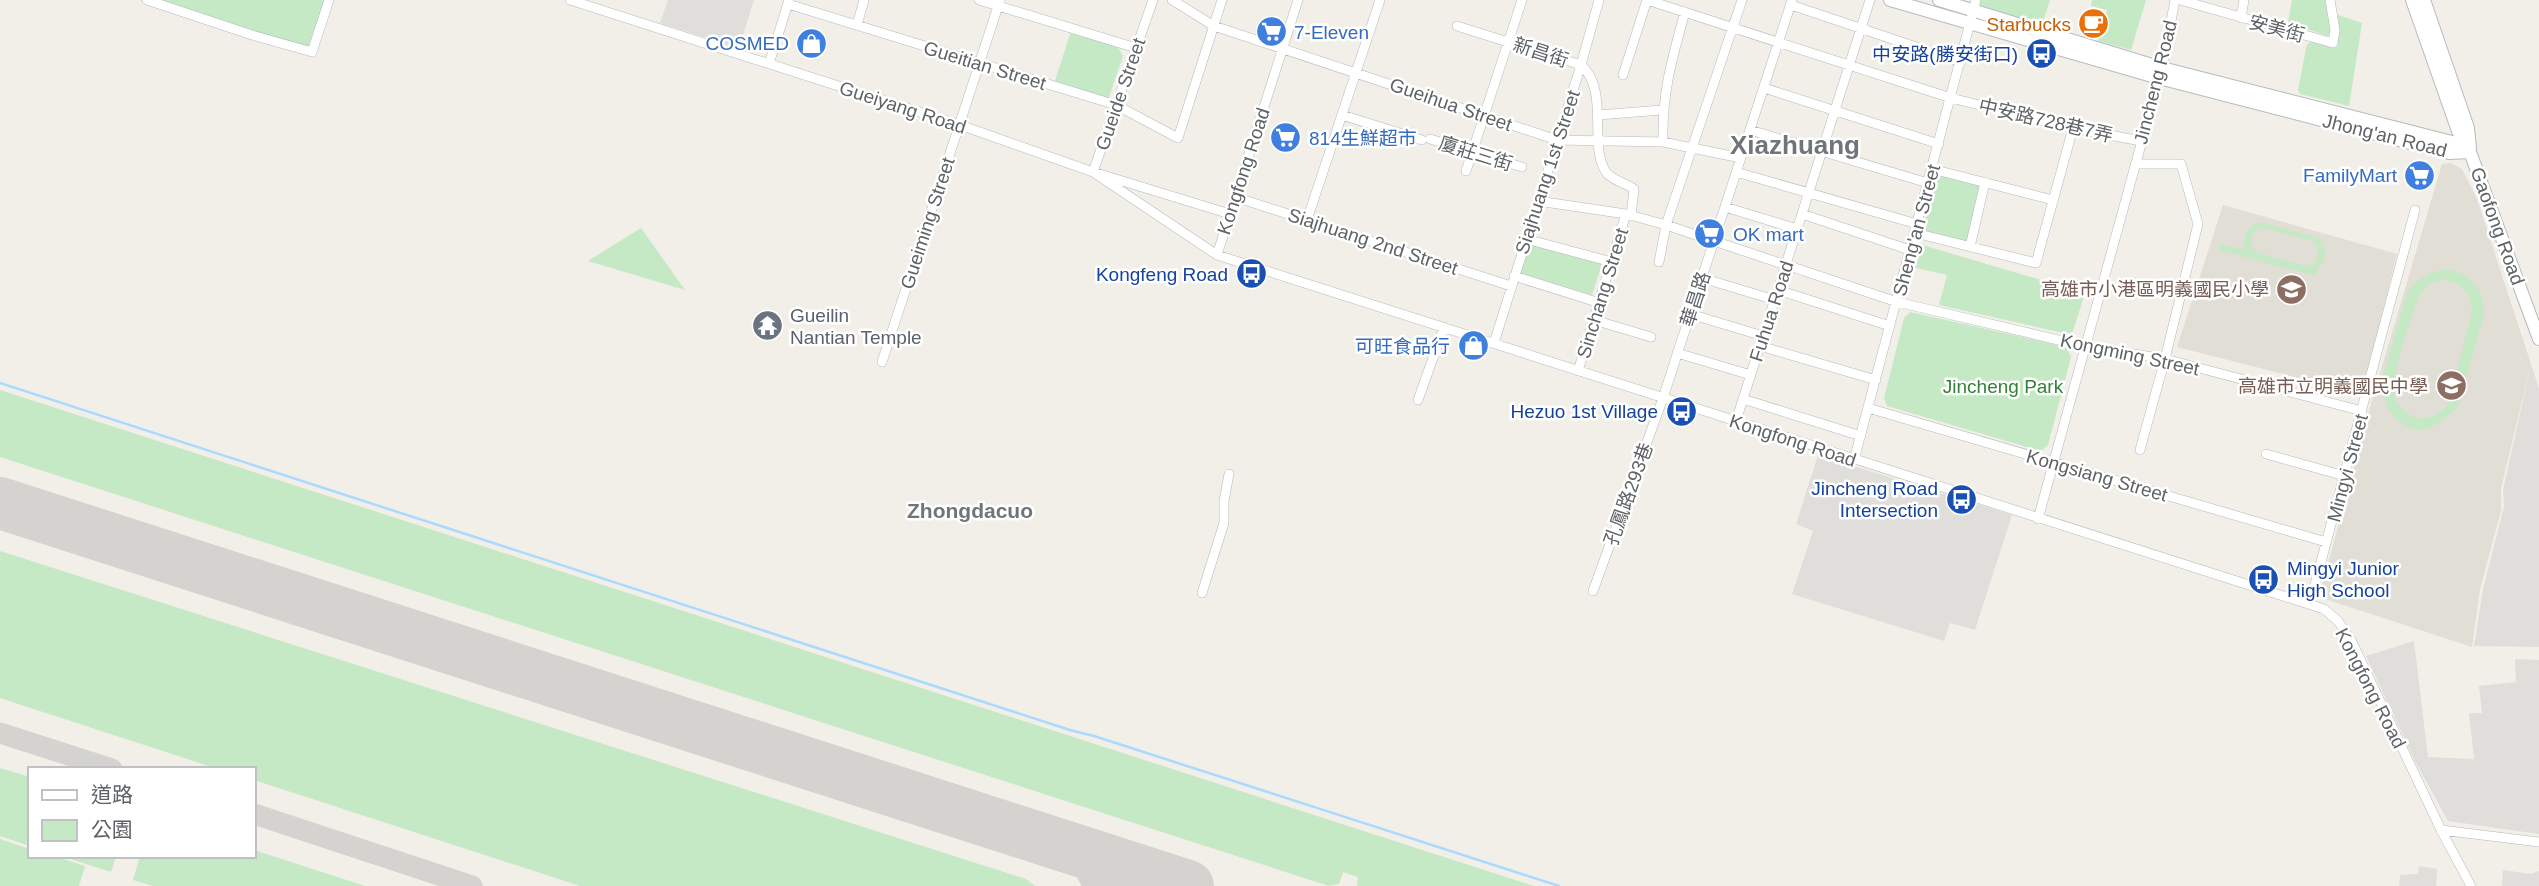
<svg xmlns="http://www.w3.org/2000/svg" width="2539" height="886" font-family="Arial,'Noto Sans TC',sans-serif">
  <rect width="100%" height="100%" fill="#f1efe8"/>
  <path fill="#e0deda" d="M668,0H754L739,48L660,23Z
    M2531,364L2539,389V647L2474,646L2483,589L2504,507L2503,490Z
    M1818,455L2012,515L1975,630L1950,623L1944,641L1792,594L1813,531L1796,524Z
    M2414,641L2428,757L2474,759L2469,713H2482L2479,686L2516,682L2515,659L2539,660V834L2448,821L2415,761L2366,656Z
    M2419,866L2437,869L2436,886H2399L2400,875L2418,874Z
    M2503,870L2531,874L2539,871V886H2502Z"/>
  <path fill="#e1ded6" d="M2451,163L2462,169L2477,199L2531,364L2501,488V511L2480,589L2472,647L2319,597L2370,407L2442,164Z
    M2223,205L2397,254L2362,394L2177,347Z"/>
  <path fill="#c5e8c5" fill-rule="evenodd" d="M139,0H326L309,55Z
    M1976,0H2050L2042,25L1978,6Z
    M2092,0H2146L2131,50L2098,41L2107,10L2091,6Z
    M2292,0H2326L2331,29L2328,36L2288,23Z
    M2338,15L2362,23L2349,106L2300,94L2298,90L2307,44L2311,42L2338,47Z
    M1071,31L1117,46L1123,56L1109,97L1105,99L1054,84Z
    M1942,175L1979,184L1981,189L1968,240L1965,243L1925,231L1924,226L1937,179Z
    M2260,222L2319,238C2328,248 2327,262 2316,270L2318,271L2316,276L2218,250L2220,244L2245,250C2242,237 2246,226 2260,222ZM2261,227L2313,241L2318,250L2316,263L2306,266L2258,253L2252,248C2250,238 2252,232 2261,227Z
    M641,228L685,290L588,261Z
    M1528,239L1603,261L1592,295L1518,273Z
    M1919,244L2085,293L2073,331L2068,334L1939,305L1947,275L1912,267Z
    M2446,269C2471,273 2484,288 2484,315L2457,408L2439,423L2426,429H2412L2399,422L2389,411L2383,396L2382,380L2407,293C2416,279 2429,272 2446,269ZM2442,280C2462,281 2471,293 2472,312L2448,404C2442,410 2438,415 2430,417C2413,423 2393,406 2393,388C2393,376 2415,298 2423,290C2428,284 2434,282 2442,280Z
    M1910,312L2066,347L2071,357L2048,445L2041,451L1887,406L1884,398L1904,318Z
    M0,390L1534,886H1357L1358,877L1343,872L1339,884L1329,886L0,457Z
    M0,551L1026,879L1035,886H580L254,780V769H218L0,698Z
    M0,768L30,777V846L0,836Z
    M0,839L30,849V856H54L85,866L79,886H0Z
    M254,850L365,886H153L133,880L140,856H254Z
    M61,856H116L111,872Z"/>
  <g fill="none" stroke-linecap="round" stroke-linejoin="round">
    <path stroke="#aadaff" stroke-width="2.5" d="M0,383L1070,730L1094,736L1559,886"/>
    <path stroke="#d4d3d0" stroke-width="21" d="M0,507L19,509
      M0,733L112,769
      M254,814L472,886
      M1070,848L1084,867L1093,886
      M1130,886L1153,880H1168"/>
    <path stroke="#d4d3d0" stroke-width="52" d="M0,503L1188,886"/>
    <defs>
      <path id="street" d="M147,0L252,35L312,52L329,0
        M570,0L960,125L1093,172L1217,255L2324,609L2338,621L2351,640L2441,830L2471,886
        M979,0L1136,48
        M1153,0L1093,172L1230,214
        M1172,0L1214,26L1557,140L1663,142L1741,158
        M1647,0L1951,98L2073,128L2141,141
        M2180,0L2333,43L2335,30L2330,0
        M788,4L1116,105L1178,138L1222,0
        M1791,5L1961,62
        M2241,18L2244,0
        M857,25L864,0
        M1457,26L1581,65C1610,90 1588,146 1606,172C1611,180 1626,183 1634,189L1631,216
        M769,64L789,0
        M1623,75L1647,0
        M1764,88L1939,144
        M1342,115L1422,140
        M1598,115L1662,110
        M1750,130L1928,183
        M1430,139L1522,167
        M1663,142C1662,92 1672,59 1685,12
        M2135,164H2181L2198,224L2165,359L2140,450
        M1932,169L2053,200
        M1466,171L1522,0
        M1736,172L1917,224
        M1235,197L1511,286
        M1538,201L1626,214L1666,225L1897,302L2084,346L2165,359L2362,411
        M1725,207L1797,229
        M1802,214L1910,250
        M1307,220L1380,0
        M1915,233L2036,263L2073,128
        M1526,239L1612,262
        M1970,247L1985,182
        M1217,255L1298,0
        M1659,262L1666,225L1742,0
        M1514,276L1600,303
        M1702,278L1775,300
        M1778,290L1890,326
        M1690,314L1763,336
        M1594,320L1651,337
        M1494,343L1581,65L1599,0
        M1760,346L1876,380
        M1677,353L1751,375
        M882,362L1000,0
        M1578,371L1626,214
        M1743,399L1861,436
        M1418,400L1444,327
        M1868,408L2326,542
        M1736,421L1870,0
        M2266,454L2345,476
        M1854,460L1976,0
        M2038,519L2162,68L2175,0
        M1593,591L1663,398L1792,0
        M1202,593L1224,523V501L1229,474
        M2310,603L2415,210
        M2441,830L2539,842"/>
      <path id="secondary" d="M1890,0L2159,78L2449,153L2470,152
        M1939,0L2162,68L2452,142L2470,152
        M2412,0L2458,131L2470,152L2539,339
        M2424,0L2468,128L2470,148"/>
    </defs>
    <use href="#street" stroke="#b5b8bc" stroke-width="10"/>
    <use href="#secondary" stroke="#b6babf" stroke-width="14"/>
    <use href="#street" stroke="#fff" stroke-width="9"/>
    <use href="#secondary" stroke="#fff" stroke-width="12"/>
  </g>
  <defs>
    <symbol id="cafe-disc" viewBox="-11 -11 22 22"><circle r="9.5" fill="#e8710a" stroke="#fff"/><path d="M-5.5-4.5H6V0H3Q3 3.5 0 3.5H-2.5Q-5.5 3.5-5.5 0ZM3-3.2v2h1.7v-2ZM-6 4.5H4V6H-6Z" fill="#fff"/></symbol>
    <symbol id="supermarket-disc" viewBox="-11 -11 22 22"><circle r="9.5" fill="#3f7fe0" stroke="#fff"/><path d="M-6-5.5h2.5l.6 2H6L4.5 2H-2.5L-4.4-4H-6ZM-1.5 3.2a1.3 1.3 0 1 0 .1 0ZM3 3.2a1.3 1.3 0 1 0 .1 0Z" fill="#fff"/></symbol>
    <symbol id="shop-disc" viewBox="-11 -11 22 22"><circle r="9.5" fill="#3f7fe0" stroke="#fff"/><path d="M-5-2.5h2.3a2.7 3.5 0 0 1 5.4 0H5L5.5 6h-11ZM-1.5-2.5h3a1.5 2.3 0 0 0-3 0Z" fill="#fff"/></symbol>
    <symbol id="bus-disc" viewBox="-11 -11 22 22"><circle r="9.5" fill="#1a4fb4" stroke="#fff"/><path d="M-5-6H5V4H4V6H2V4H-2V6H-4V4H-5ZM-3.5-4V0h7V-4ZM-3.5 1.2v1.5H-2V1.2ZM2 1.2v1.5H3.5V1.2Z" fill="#fff"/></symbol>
    <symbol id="school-disc" viewBox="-11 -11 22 22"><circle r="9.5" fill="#8d6e63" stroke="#fff"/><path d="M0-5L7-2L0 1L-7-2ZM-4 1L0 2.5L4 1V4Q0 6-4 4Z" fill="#fff"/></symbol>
    <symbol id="temple-disc" viewBox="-11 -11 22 22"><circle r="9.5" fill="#6b7280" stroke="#fff"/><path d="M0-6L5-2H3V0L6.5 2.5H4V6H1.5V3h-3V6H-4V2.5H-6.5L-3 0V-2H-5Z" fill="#fff"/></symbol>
  </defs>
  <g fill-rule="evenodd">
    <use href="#cafe-disc" x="2076" y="6" width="35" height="35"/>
    <use href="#supermarket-disc" x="1254" y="14" width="35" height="35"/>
    <use href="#shop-disc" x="794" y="26" width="35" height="35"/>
    <use href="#bus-disc" x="2024" y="36" width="35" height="35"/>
    <use href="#supermarket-disc" x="1268" y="120" width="35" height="35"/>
    <use href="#supermarket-disc" x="2402" y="158" width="35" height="35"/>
    <use href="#supermarket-disc" x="1692" y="216" width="35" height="35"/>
    <use href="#bus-disc" x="1234" y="256" width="35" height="35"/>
    <use href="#school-disc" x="2274" y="272" width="35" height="35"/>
    <use href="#temple-disc" x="750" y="308" width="35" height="35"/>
    <use href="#shop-disc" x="1456" y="328" width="35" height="35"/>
    <use href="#school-disc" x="2434" y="368" width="35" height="35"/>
    <use href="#bus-disc" x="1664" y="394" width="35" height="35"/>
    <use href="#bus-disc" x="1944" y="482" width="35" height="35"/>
    <use href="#bus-disc" x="2246" y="562" width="35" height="35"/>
  </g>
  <g text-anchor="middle" stroke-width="5" stroke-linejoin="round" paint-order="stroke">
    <g font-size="19" fill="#c56008" stroke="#fff" text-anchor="end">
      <text x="2071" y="31">Starbucks</text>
    </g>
    <g font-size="19" fill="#5f6368" stroke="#fff">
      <text transform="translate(2277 28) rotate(15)" y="7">安美街</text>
      <text transform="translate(1541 52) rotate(18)" y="7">新昌街</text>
      <text transform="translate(985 65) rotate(17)" y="7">Gueitian Street</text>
      <text transform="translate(2155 82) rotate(-76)" y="7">Jincheng Road</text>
      <text transform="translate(1120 94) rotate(-71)" y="7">Gueide Street</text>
      <text transform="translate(1451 104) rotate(19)" y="7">Gueihua Street</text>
      <text transform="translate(903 107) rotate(18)" y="7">Gueiyang Road</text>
      <text transform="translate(2046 120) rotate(13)" y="7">中安路728巷7弄</text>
      <text transform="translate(2385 135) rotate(14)" y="7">Jhong'an Road</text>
      <text transform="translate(1476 153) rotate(17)" y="7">廈莊三街</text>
      <text transform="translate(1243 171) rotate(-72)" y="7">Kongfong Road</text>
      <text transform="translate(1547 172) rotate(-72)" y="7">Siajhuang 1st Street</text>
      <text transform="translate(927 223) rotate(-72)" y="7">Gueiming Street</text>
      <text transform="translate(2498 226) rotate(70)" y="7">Gaofong Road</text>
      <text transform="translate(1916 230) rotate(-75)" y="7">Sheng'an Street</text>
      <text transform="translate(1373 241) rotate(18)" y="7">Siajhuang 2nd Street</text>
      <text transform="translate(1602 293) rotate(-73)" y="7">Sinchang Street</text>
      <text transform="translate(1695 299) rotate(-72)" y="7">華昌路</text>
      <text transform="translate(1771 311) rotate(-72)" y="7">Fuhua Road</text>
      <text transform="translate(2130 354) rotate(12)" y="7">Kongming Street</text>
      <text transform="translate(1793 440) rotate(18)" y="7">Kongfong Road</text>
      <text transform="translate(2347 468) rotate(-75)" y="7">Mingyi Street</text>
      <text transform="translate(2097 475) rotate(16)" y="7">Kongsiang Street</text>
      <text transform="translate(1628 494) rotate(-70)" y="7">孔鳳路293巷</text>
      <text transform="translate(2371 688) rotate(63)" y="7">Kongfong Road</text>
    </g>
    <g font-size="19" fill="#366cbe" stroke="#fff" text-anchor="start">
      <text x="1294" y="39">7-Eleven</text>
      <text x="789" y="50" text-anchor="end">COSMED</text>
      <text x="1309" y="145">814生鮮超市</text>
      <text x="2397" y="182" text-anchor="end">FamilyMart</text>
      <text x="1733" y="241">OK mart</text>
      <text x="1450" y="353" text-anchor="end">可旺食品行</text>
    </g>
    <g font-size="19" fill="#164399" stroke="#fff" text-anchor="end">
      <text x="2018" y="61">中安路(勝安街口)</text>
      <text x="1228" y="281">Kongfeng Road</text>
      <text x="1658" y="418">Hezuo 1st Village</text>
      <text x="1938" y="495">Jincheng Road<tspan x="1938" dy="22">Intersection</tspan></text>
      <text x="2287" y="575" text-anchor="start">Mingyi Junior<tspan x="2287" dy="22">High School</tspan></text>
    </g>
    <g font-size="19" fill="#785e54" stroke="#fff" text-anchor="end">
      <text x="2269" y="296">高雄市小港區明義國民小學</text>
      <text x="2428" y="393">高雄市立明義國民中學</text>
    </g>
    <g font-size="19" fill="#5b616d" stroke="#fff" text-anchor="start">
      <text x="790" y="322">Gueilin<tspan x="790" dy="22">Nantian Temple</tspan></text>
    </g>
    <g font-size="19" fill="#348238" stroke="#fff">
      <text x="2003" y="393">Jincheng Park</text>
    </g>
    <g font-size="21" font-weight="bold" fill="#70757a" stroke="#fff">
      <text x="970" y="518">Zhongdacuo</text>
    </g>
    <g font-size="26" font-weight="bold" fill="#70757a" stroke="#fff">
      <text x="1795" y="154">Xiazhuang</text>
    </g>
  </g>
  <rect x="28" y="767" width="228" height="91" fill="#ffffff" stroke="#bfc1c3" stroke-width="2"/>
  <rect x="42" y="790" width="35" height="10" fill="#ffffff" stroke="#bfc1c3" stroke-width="2"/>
  <text x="91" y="802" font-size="21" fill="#5f6368">道路</text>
  <rect x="42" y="820" width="35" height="21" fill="#c5e8c5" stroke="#bfc1c3" stroke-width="2"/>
  <text x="91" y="837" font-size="21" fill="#5f6368">公園</text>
</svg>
